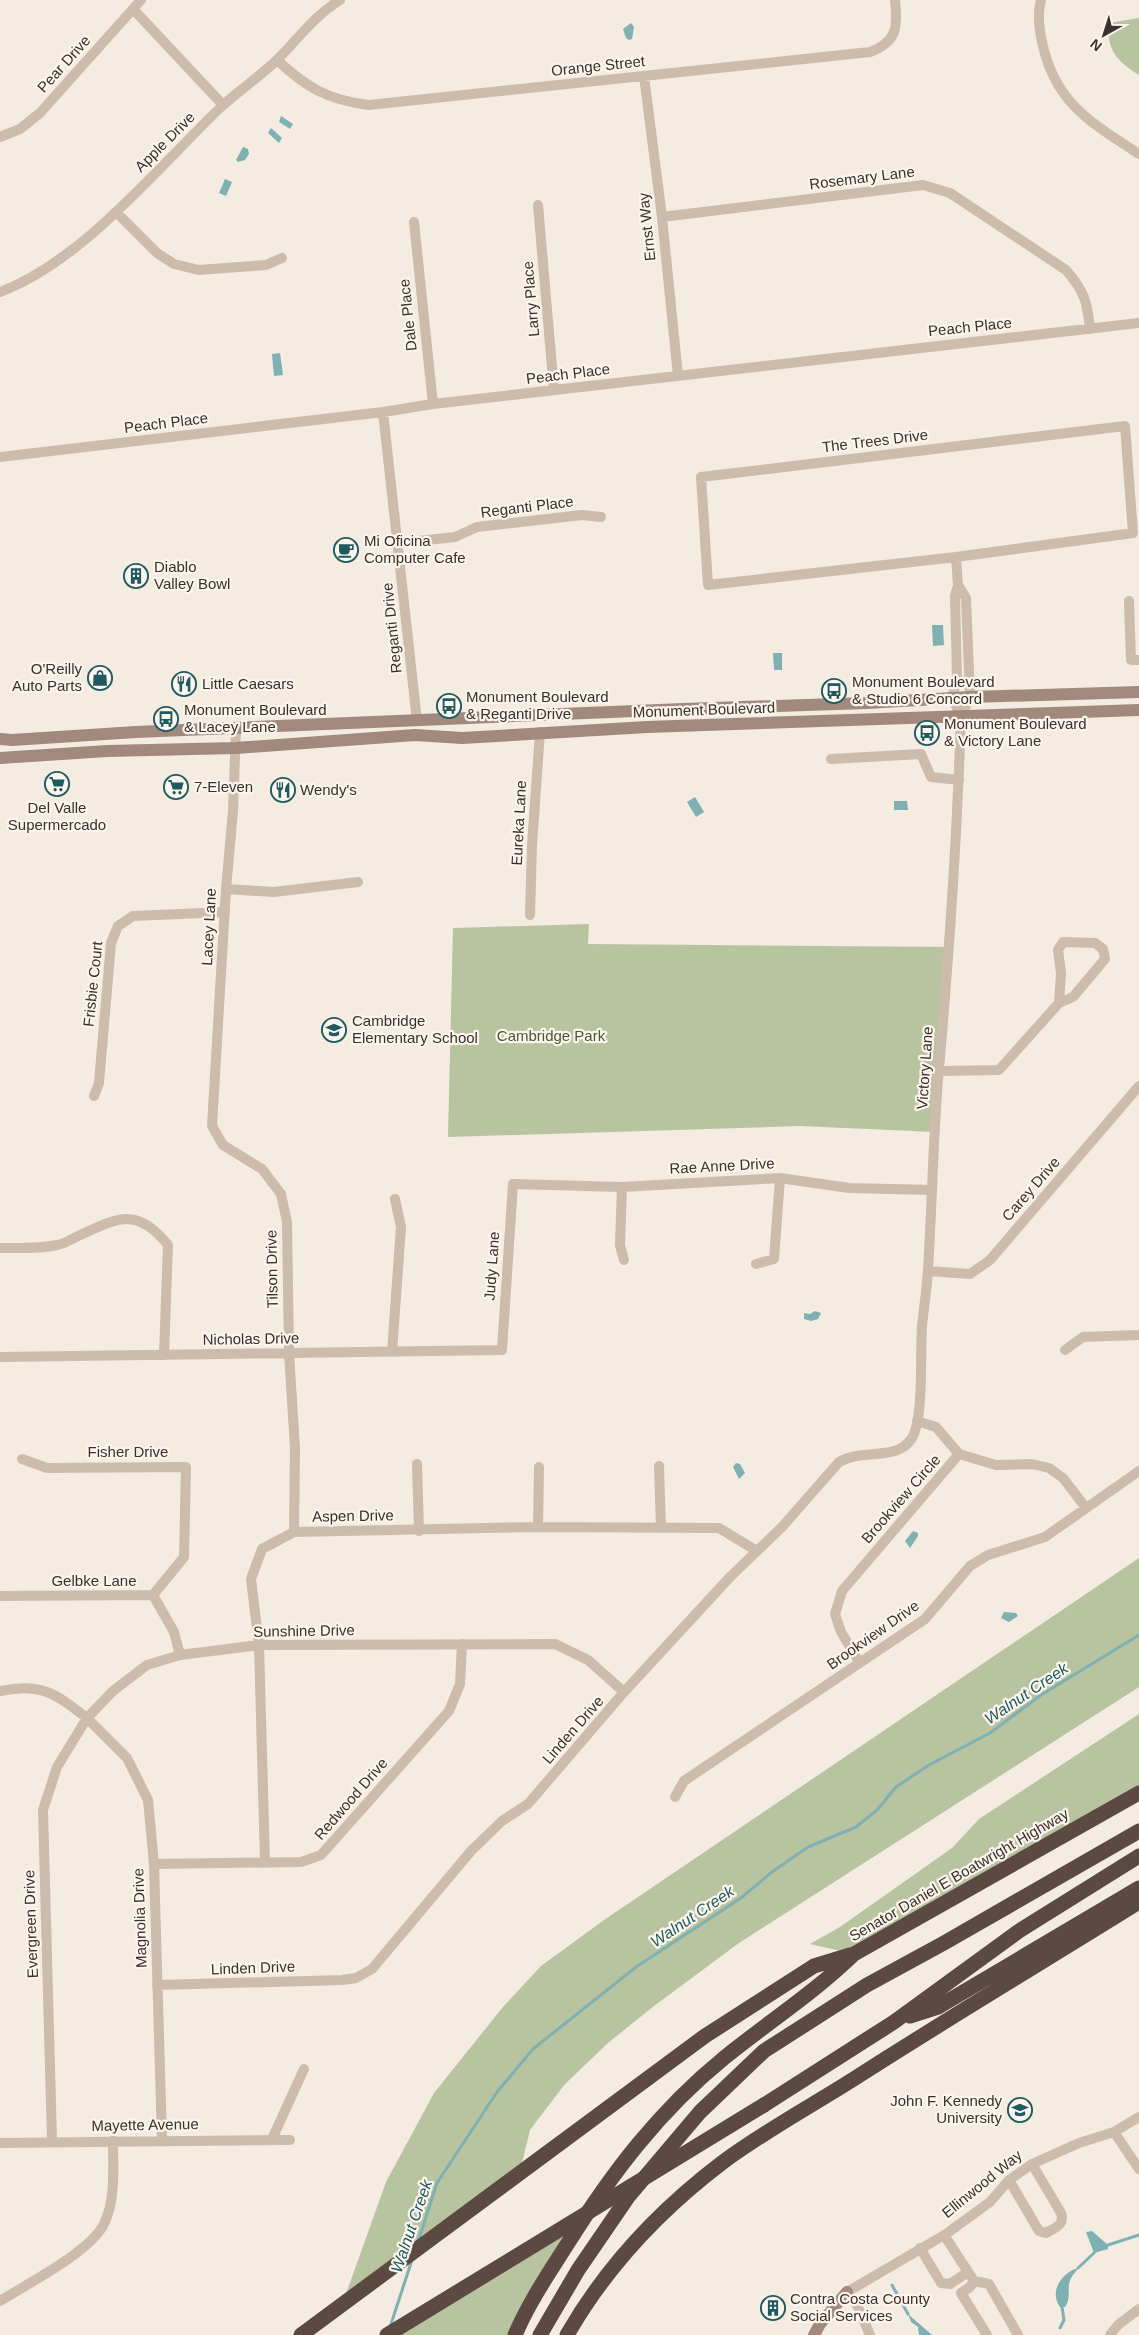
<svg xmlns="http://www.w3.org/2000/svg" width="1139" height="2335" font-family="Helvetica,sans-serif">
  <rect width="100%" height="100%" fill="#f4ebe1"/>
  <path fill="#b8c4a0" d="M1139,18V75C1117,61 1106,50 1109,23Z
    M589,924L588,944L949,947L935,1132L800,1126L448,1137L453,928Z
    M1139,1558V1687L739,1943L654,2006L608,2043L565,2084L530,2130L520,2171L342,2305L386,2182L434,2093L503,2007L541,1966L604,1920Z
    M1139,1714V1793L854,1954L810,1944L840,1927L952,1848L979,1819Z
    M583,2216L515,2335H387Z"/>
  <path fill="#7fb0b2" d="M631,23L634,27L632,39L629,40L626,38L623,29Z
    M281,116L293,124L290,129L279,122Z
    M271,128L282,138L279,143L268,133Z
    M243,147L248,149L249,154L245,160L238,162L236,160Z
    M225,179L232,182L226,196L219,193Z
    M280,353L283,375L274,376L272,354Z
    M932,625H943L944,645L933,646Z
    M773,653H782V670H774Z
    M695,797L704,812L696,817L687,802Z
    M894,801H907L908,810H894Z
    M815,1311L821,1313L818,1319L811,1321L804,1319V1313L810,1314Z
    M736,1463L740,1464L745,1473L739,1479L733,1467Z
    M913,1531L918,1533V1536L910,1548L905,1541Z
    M1004,1612L1016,1613L1018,1616L1009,1622L1001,1618Z
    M1092,2231L1108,2245V2249L1094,2253L1086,2232Z
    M1078,2268C1076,2272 1073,2274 1071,2278C1066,2288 1072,2297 1065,2307H1060C1049,2292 1061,2273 1078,2268Z
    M908,2314L932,2335H919L918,2327L911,2322Z"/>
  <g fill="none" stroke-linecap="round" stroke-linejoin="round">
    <path stroke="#7fb0b2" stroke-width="3" d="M418,2242L437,2183L497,2092L533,2049L636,1967L741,1898L772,1872L808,1847L856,1827L877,1810L896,1787L929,1765L990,1733L1041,1695L1139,1635
      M1108,2245L1139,2235
      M1078,2268L1094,2253
      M892,2285L908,2314
      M390,2327L412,2260
      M1060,2328L1064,2320L1062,2307"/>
    <path stroke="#cdbbac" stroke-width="10" d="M1041,0C1037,14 1039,28 1042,42C1055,103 1090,122 1139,154
      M134,10L223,105
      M277,60C307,88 328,100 369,105L870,52C897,42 898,27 895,0
      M644,76L662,217L678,376
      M0,137L20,129L40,113L141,0
      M538,205L554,390
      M116,212L157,253L174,264L199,270L266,265L282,258
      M662,217L923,185L950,193L1066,270C1085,292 1087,301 1090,329
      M414,222L433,404
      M0,292C83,261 158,167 222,106C240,90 260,76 277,60C298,39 314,16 340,0
      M383,412L417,721
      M1125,426L1133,533L956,557L708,585L701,477Z
      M0,457L383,412L433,404L1139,323
      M399,543L455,537L477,527L582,515L601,517
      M956,557L958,585
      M1129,601L1131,660H1139
      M236,729L233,811L226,889L212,1126L223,1145L262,1169L281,1194L287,1222L289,1353L295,1448L294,1532
      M831,759L921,754L931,777L959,780
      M226,889L274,892L358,882
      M530,915L532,845L540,732
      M940,1071L999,1070L1059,1003L1073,997L1105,959L1103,949L1095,943L1063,942L1058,950L1061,973L1059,1003
      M94,1096L99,1083L111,943L118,926L133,916L225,912
      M622,1187L620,1245L624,1260
      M0,1248C19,1248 39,1249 57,1245C64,1244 72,1239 78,1236C118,1218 137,1206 168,1245L164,1355
      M756,1264L774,1259L780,1178
      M928,1271L970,1274L990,1260L1139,1086
      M1065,1350L1083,1337L1139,1335
      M392,1352L401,1227L395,1199
      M0,1357L502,1350L513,1184L622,1187L780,1178L849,1188L931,1190
      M917,1421L936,1427L959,1454
      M22,1459L47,1468L186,1467L184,1557L153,1595
      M417,1464L419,1531
      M659,1466L661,1528
      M538,1527L539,1467
      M0,1596L153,1595L174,1632L180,1655
      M860,1663L841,1632L835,1614L842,1591L959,1454L996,1465L1032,1464L1049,1468L1063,1478L1086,1508
      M0,1691C41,1682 56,1694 87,1718L113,1691L147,1665L180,1655L259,1645L555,1644L588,1660L624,1692
      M675,1797L684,1781L925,1619L970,1566L988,1555L1045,1537L1139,1471
      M265,1862L259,1645L251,1579L262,1549L294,1532L538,1527L719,1528L757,1551
      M154,1864L301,1862L321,1855L449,1711L460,1684L462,1644
      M157,1985L342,1980L356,1978L372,1969L471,1851L502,1821L528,1804L624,1692L730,1577L782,1527L839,1462C863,1448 897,1462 912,1438C924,1418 920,1352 922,1326C924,1307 927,1288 928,1269C932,1206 933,1143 938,1079C949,959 957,838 961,716L970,697L966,598L958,585L955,596L957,678L952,698L961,716
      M1114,2132L1139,2169
      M272,2139L304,2069
      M52,2141L43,1810L57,1767L87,1718L127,1758L148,1800L154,1864L162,2139
      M0,2143L290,2140
      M1009,2180L1039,2231L1046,2233C1056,2227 1065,2225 1061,2213L1032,2164
      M944,2235L974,2281L989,2284L1018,2335
      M920,2248L941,2283L950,2284L968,2272
      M974,2281L970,2287L961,2293L987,2335
      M0,2301C27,2284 90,2252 104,2224C116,2199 113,2168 113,2141
      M870,2335L857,2305L847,2292L946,2234L990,2202L1009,2180L1032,2164L1079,2143L1114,2132L1139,2117
      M1110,2335L1118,2325L1139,2309"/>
    <path stroke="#a18a7d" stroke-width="12" d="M0,739L12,740L136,732L683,709L867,703L970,697L1139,692
      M0,758L107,751L236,748L415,735L462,738L647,727L1139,710
      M814,2335L820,2324L847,2292"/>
    <path stroke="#5c4a42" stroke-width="15" d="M910,2016L938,2007L1139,1888
      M764,2105L894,2022L1019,1931L1139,1856
      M301,2335L705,2036L814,1966L850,1955
      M515,2335C529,2302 549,2273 568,2243C612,2173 659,2111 724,2058C767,2023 814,1993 854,1954L1139,1793
      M540,2335L578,2270L628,2197L700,2112L764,2051L867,1985L944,1943L1139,1831
      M567,2335C606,2267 661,2209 723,2162C766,2130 815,2104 860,2075C952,2016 1046,1960 1139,1902"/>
    <path stroke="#5c4a42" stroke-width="15" d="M387,2335L764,2105"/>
  </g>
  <defs>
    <symbol id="cafe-ring" viewBox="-11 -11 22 22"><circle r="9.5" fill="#fbf5ee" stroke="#1f5a5e" stroke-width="1.5"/><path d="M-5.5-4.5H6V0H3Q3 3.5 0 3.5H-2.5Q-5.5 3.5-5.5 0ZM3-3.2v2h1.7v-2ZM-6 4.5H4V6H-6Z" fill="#1f5a5e"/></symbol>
    <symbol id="building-ring" viewBox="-11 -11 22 22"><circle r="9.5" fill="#fbf5ee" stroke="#1f5a5e" stroke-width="1.5"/><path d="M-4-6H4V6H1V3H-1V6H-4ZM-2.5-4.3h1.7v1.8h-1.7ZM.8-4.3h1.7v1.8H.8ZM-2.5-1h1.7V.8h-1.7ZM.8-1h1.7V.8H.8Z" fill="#1f5a5e"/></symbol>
    <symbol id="shop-ring" viewBox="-11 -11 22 22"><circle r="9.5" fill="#fbf5ee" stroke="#1f5a5e" stroke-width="1.5"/><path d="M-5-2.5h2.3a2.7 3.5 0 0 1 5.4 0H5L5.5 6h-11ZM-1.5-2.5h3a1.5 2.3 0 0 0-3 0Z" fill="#1f5a5e"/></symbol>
    <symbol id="restaurant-ring" viewBox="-11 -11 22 22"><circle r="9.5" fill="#fbf5ee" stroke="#1f5a5e" stroke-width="1.5"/><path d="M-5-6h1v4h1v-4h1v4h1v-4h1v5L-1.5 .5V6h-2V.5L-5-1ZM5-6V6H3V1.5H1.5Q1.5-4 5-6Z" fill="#1f5a5e"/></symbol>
    <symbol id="bus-ring" viewBox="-11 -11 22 22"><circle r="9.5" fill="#fbf5ee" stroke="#1f5a5e" stroke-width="1.5"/><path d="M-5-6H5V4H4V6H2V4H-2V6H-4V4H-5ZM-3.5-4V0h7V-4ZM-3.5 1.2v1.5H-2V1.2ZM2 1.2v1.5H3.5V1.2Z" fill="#1f5a5e"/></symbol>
    <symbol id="supermarket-ring" viewBox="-11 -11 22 22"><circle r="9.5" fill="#fbf5ee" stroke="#1f5a5e" stroke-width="1.5"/><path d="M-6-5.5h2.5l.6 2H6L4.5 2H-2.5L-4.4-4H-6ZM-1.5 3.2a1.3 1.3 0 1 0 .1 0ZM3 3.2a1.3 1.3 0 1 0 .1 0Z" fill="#1f5a5e"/></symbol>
    <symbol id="school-ring" viewBox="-11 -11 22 22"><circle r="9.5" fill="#fbf5ee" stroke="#1f5a5e" stroke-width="1.5"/><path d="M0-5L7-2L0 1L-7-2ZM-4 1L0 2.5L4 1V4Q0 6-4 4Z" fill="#1f5a5e"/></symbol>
    <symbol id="university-ring" viewBox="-11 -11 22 22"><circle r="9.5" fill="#fbf5ee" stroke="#1f5a5e" stroke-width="1.5"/><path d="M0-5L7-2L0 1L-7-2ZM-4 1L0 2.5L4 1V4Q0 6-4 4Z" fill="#1f5a5e"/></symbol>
  </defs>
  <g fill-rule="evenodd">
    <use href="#cafe-ring" x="332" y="536" width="28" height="28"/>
    <use href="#building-ring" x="122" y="562" width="28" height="28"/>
    <use href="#shop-ring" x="86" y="664" width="28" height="28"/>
    <use href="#restaurant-ring" x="170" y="670" width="28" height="28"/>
    <use href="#bus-ring" x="820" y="677" width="28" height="28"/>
    <use href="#bus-ring" x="435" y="692" width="28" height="28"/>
    <use href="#bus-ring" x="152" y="705" width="28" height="28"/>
    <use href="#bus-ring" x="913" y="719" width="28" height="28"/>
    <use href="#supermarket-ring" x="43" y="770" width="28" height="28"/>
    <use href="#supermarket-ring" x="162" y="773" width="28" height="28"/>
    <use href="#restaurant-ring" x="269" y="776" width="28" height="28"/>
    <use href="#school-ring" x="320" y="1016" width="28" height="28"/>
    <use href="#university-ring" x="1006" y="2096" width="28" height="28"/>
    <use href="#building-ring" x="759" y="2294" width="28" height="28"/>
  </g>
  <g text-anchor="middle" stroke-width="4.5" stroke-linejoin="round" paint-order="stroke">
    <g font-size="15" fill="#3b302b" stroke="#fbf5ee">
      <text transform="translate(64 64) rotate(-48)" y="5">Pear Drive</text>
      <text transform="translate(598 66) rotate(-6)" y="5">Orange Street</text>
      <text transform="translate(165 142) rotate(-45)" y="5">Apple Drive</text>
      <text transform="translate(862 178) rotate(-7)" y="5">Rosemary Lane</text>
      <text transform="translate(647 227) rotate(-96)" y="5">Ernst Way</text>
      <text transform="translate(531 299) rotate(-95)" y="5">Larry Place</text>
      <text transform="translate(408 315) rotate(-96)" y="5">Dale Place</text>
      <text transform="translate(970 327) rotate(-6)" y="5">Peach Place</text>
      <text transform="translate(568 374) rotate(-7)" y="5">Peach Place</text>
      <text transform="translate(166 423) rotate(-7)" y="5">Peach Place</text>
      <text transform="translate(875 441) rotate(-7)" y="5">The Trees Drive</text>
      <text transform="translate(527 507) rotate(-7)" y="5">Reganti Place</text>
      <text transform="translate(392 628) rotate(-96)" y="5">Reganti Drive</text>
      <text transform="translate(704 710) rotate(-2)" y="5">Monument Boulevard</text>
      <text transform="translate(519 823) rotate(-87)" y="5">Eureka Lane</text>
      <text transform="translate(209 927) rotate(-87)" y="5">Lacey Lane</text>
      <text transform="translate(93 984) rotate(-84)" y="5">Frisbie Court</text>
      <text transform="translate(925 1068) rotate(-86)" y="5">Victory Lane</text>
      <text transform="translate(722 1166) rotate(-3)" y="5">Rae Anne Drive</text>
      <text transform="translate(1031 1189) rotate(-49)" y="5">Carey Drive</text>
      <text transform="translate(492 1266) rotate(-86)" y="5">Judy Lane</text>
      <text transform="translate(272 1269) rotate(-91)" y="5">Tilson Drive</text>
      <text transform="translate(251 1339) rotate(-1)" y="5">Nicholas Drive</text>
      <text x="128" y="1457">Fisher Drive</text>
      <text transform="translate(901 1499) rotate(-49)" y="5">Brookview Circle</text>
      <text transform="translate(353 1516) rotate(-1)" y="5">Aspen Drive</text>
      <text x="94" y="1586">Gelbke Lane</text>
      <text transform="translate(304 1631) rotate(-1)" y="5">Sunshine Drive</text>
      <text transform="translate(873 1635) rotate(-35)" y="5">Brookview Drive</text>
      <text transform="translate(573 1730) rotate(-49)" y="5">Linden Drive</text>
      <text transform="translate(351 1799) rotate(-49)" y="5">Redwood Drive</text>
      <text transform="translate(959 1875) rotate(-30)" y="5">Senator Daniel E Boatwright Highway</text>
      <text transform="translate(140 1918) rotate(-92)" y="5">Magnolia Drive</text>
      <text transform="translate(31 1924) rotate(-92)" y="5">Evergreen Drive</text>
      <text transform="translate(253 1968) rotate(-2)" y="5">Linden Drive</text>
      <text transform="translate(145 2125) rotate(-1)" y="5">Mayette Avenue</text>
      <text transform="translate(982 2184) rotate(-39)" y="5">Ellinwood Way</text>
    </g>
    <g font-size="15" fill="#3b302b" stroke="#fbf5ee" text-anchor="start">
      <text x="364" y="546">Mi Oficina<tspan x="364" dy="17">Computer Cafe</tspan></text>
      <text x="154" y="572">Diablo<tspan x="154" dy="17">Valley Bowl</tspan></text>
      <text x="82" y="674" text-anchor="end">O'Reilly<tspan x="82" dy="17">Auto Parts</tspan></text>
      <text x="852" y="687">Monument Boulevard<tspan x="852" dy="17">&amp; Studio 6 Concord</tspan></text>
      <text x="202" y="689">Little Caesars</text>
      <text x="466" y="702">Monument Boulevard<tspan x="466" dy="17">&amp; Reganti Drive</tspan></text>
      <text x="184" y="715">Monument Boulevard<tspan x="184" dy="17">&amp; Lacey Lane</tspan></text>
      <text x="944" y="729">Monument Boulevard<tspan x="944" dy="17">&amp; Victory Lane</tspan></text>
      <text x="194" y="792">7-Eleven</text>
      <text x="300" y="795">Wendy's</text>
      <text x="57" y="813" text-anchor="middle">Del Valle<tspan x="57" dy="17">Supermercado</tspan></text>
      <text x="352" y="1026">Cambridge<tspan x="352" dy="17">Elementary School</tspan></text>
      <text x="1002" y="2106" text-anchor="end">John F. Kennedy<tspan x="1002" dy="17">University</tspan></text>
      <text x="790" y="2304">Contra Costa County<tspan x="790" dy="17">Social Services</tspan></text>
    </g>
    <g font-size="15" fill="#4a5a2e" stroke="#fbf5ee">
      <text x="551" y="1041">Cambridge Park</text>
    </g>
    <g font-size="16" font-style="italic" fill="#1f5a5e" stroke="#fbf5ee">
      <text transform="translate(1026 1693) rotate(-34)" y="6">Walnut Creek</text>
      <text transform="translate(692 1916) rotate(-34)" y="6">Walnut Creek</text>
      <text transform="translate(411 2226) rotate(-71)" y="6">Walnut Creek</text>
    </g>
  </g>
  <g transform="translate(1104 35) rotate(219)" stroke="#fbf5ee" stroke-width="4" paint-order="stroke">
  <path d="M0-4L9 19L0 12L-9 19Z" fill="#3b302b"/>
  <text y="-8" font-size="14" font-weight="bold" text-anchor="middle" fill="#3b302b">N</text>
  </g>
</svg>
